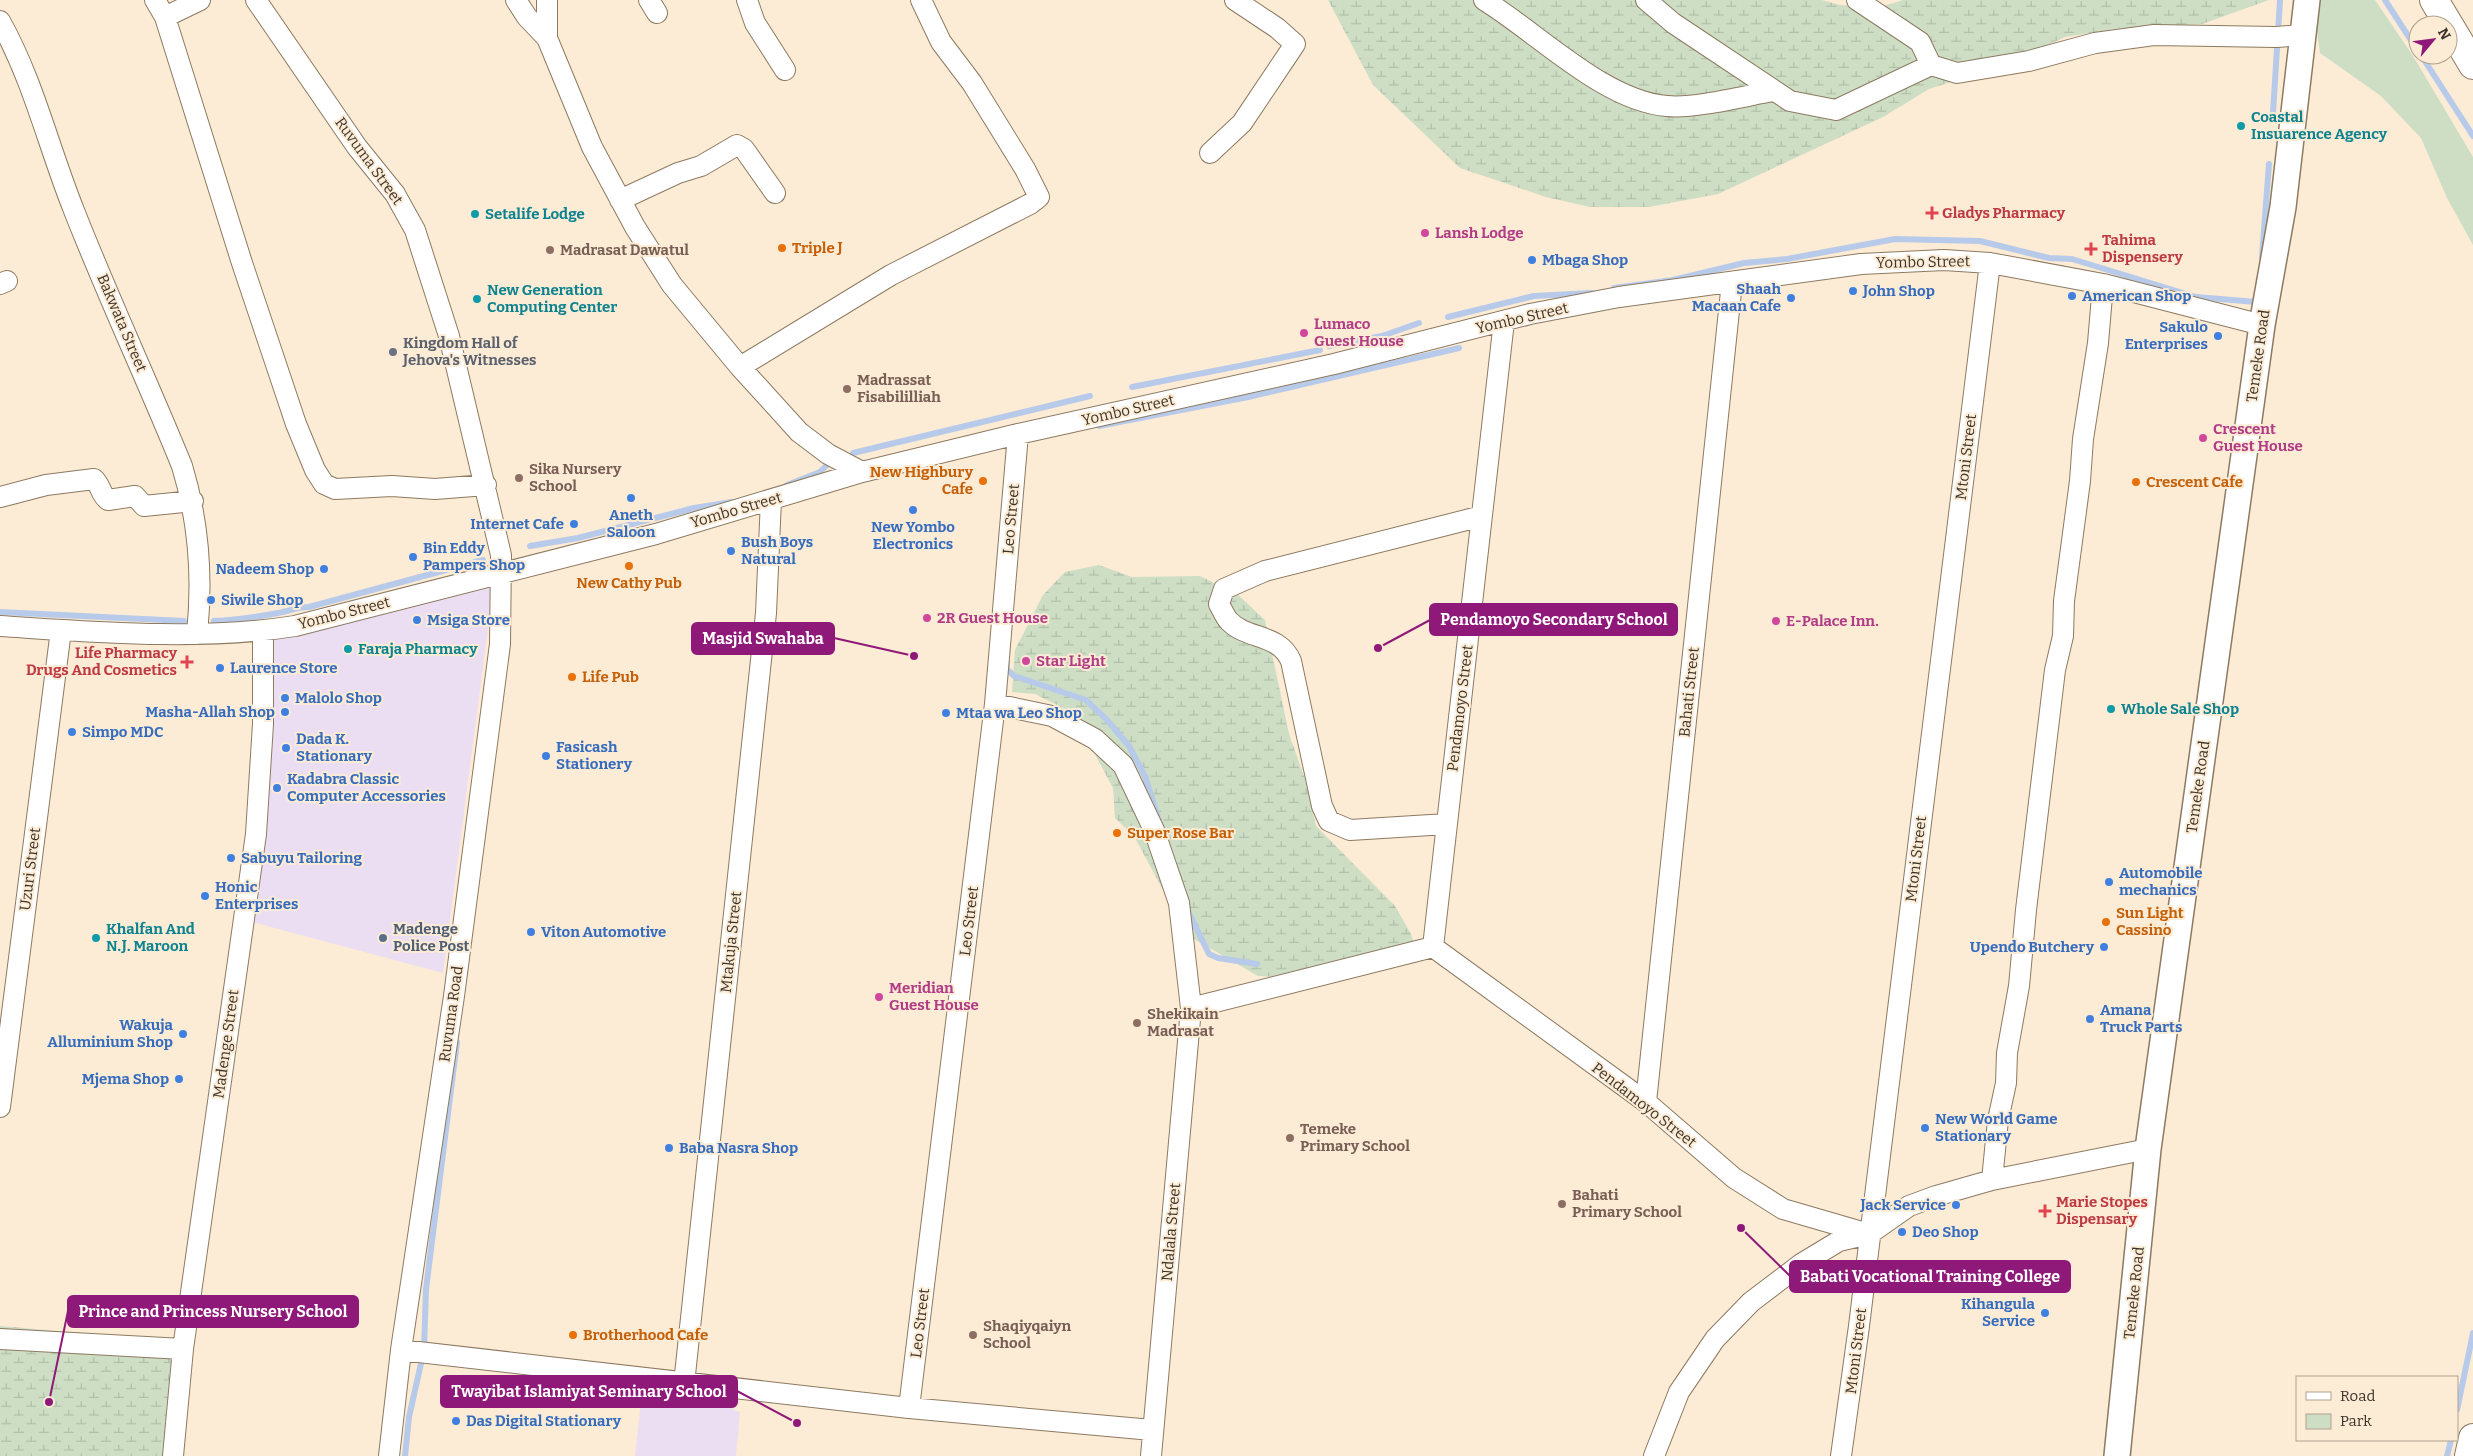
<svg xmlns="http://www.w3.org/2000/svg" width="2473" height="1456" font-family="Bitter,serif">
  <defs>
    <pattern id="wetland-marsh" width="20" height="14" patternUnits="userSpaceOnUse" patternTransform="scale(1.25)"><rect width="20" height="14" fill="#cddec5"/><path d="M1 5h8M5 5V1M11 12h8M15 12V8" fill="none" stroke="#b1bfa9"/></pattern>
  </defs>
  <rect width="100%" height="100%" fill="#fcebd5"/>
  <path fill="#ecdef2" d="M494,583L443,973L245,920L269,628Z
    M645,1394L711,1402L712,1399L733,1401V1410L740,1412L736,1456H635L641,1401Z"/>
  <path fill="#cddec5" d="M2317,0H2375L2413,56L2473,157V245L2447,198L2421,138L2381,96L2320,53L2314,10Z"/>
  <path fill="url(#wetland-marsh)" d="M1328,0H1822L1840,5L1880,7L1903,0H2269L2202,24L2121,28L2065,37L2010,63L1929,89L1883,117L1718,194L1649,207H1590L1546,197L1460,168L1373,85Z
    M1099,565L1132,577L1200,576L1237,594L1265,620L1289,734L1305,779L1316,826L1395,906L1411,934L1419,960L1296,978L1258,976L1187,935L1134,836L1115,818L1113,788L1073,713L1035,694L1012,692L1015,650L1043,595L1065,572Z
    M0,1326L187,1342L176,1456H0Z"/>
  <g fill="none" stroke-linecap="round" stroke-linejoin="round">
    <path stroke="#b8caea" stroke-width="6" d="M2385,0L2418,51
      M2421,55L2473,136
      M2273,113L2280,0
      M2262,257L2269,164
      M1614,288L1673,280L1744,263L1787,259L1895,239L1980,241L2049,258L2072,259L2196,297L2256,302L2257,297
      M1448,317L1534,296L1592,293
      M1329,346L1382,336L1419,323
      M1132,387L1320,350
      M1099,426L1248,397L1459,348
      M853,453L1090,396
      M787,485L820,472L831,461
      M530,546L578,538L694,508L732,502
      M0,612L184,621
      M214,621C236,620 257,617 278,613C289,611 298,607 309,607L483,560
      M1007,662V669L1014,676L1086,700L1107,720L1129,746L1145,776L1159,821
      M1187,909L1209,954L1218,958L1257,964
      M2457,1410L2473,1333
      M405,1456L409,1417L424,1350L426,1289L457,1042
      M2447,1456L2451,1440"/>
    <defs>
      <path id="minor" d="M155,0L165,17L242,263L296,424L315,470L324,484L335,489L392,486L435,489L486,485
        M256,0L357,147L395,194L415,230L449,336L501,555L500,644L454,996L401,1350L389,1456
        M516,0L527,17L547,38
        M547,0V38L592,147L635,227L672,285L740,367L799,432L828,454L862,472
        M649,0L657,13
        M747,0L755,23L785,70
        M1484,0C1538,33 1604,101 1667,106C1694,109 1745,96 1773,91
        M1646,0L1673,23L1790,101L1836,110L1931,65L1957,73L2029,61L2095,43L2154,35L2276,37L2303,35
        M1857,0L1920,42L1931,65
        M165,17L200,0
        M0,21C33,80 48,145 73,208C107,295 147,380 182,466C199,522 203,576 197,634
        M1210,153L1242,123L1295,44L1277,28L1235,0
        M620,200L678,173L701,166L737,145L744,149L775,193
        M0,284L7,281
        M1504,321L1433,947L1646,1102L1734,1178L1783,1209L1869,1234
        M740,367L891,275L1030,204L1039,197L1025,169L972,83L941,42L921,0
        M0,497L46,485L94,479C101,485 100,494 108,500L135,496L144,506L193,501
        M0,626C95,632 201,641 295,626L656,534L862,472L1018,434L1334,364L1530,314L1619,297L1861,264L1944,260L1990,263L2103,284L2262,325
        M995,704L1052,716L1095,739L1123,765L1154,830L1179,903L1191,1008L1151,1456
        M1447,824L1350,830L1329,821L1322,806L1291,661C1279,633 1247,640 1229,621C1225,617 1222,609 1219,604L1224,589L1265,571L1482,516
        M1191,1008L1433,947
        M1646,1102L1732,282
        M0,1107L61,630
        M1992,1180L1998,1120L2006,1083L2007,1053L2019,986L2026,910L2055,670L2063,636L2064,601L2080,481L2083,439L2098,343L2103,284
        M0,1339L183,1349
        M401,1350L909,1408L1152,1430
        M684,1384L766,613L771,500
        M909,1408L995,704L1018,434
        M173,1456L183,1349L256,834L263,724V631
        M1654,1456L1679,1392L1715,1339L1751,1302L1801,1264L1839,1241L1869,1234L1909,1206L1936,1196L1992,1180L2148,1149
        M1841,1456L1859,1326L1990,263"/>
      <path id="tertiary" d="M2117,1456L2148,1149L2262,325L2283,207L2307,0"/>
      <path id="primary" d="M2434,0L2473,65
        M2469,1456L2473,1438"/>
    </defs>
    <use href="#minor" stroke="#8d7a61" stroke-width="22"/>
    <use href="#tertiary" stroke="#8d7a61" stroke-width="28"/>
    <use href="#primary" stroke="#8d7a61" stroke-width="30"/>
    <use href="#minor" stroke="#fff" stroke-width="20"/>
    <use href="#tertiary" stroke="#fff" stroke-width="25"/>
    <use href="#primary" stroke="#fff" stroke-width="28"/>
  </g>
  <g fill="#0f9aa8" stroke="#fcebd5" stroke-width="2">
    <circle cx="2241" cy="126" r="5"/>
    <circle cx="475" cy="214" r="5"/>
    <circle cx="477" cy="299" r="5"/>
    <circle cx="348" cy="649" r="5"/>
    <circle cx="2111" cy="709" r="5"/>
    <circle cx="96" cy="938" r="5"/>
  </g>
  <g fill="#e0444e" stroke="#fcebd5" stroke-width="2">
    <path d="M1929.5 205.5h5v5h5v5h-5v5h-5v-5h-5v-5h5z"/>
    <path d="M2088.5 241.5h5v5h5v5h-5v5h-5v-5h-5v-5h5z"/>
    <path d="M184.5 654.5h5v5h5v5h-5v5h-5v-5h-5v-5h5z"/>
    <path d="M2042.5 1203.5h5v5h5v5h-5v5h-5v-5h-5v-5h5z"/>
  </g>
  <g fill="#d1479c" stroke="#fcebd5" stroke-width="2">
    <circle cx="1425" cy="233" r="5"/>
    <circle cx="1304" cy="333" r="5"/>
    <circle cx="2203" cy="438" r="5"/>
    <circle cx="927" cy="618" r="5"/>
    <circle cx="1776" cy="621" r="5"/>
    <circle cx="1026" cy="661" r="5"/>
    <circle cx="879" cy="997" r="5"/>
  </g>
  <g fill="#e8710a" stroke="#fcebd5" stroke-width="2">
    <circle cx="782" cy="248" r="5"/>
    <circle cx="983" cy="481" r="5"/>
    <circle cx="2136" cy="482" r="5"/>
    <circle cx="629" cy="566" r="5"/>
    <circle cx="572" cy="677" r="5"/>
    <circle cx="1117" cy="833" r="5"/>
    <circle cx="2106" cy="922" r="5"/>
    <circle cx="573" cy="1335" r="5"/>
  </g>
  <g fill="#8d6e63" stroke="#fcebd5" stroke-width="2">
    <circle cx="550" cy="250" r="5"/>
    <circle cx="847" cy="389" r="5"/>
    <circle cx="519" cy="478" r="5"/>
    <circle cx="1137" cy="1023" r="5"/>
    <circle cx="1290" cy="1138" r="5"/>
    <circle cx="1562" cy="1204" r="5"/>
    <circle cx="973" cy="1335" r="5"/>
  </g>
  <g fill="#3f7fe0" stroke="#fcebd5" stroke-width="2">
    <circle cx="1532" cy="260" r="5"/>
    <circle cx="1853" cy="291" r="5"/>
    <circle cx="2072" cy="296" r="5"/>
    <circle cx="1791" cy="298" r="5"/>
    <circle cx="2218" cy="336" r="5"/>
    <circle cx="631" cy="498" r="5"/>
    <circle cx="913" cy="510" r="5"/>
    <circle cx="574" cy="524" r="5"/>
    <circle cx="731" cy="551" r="5"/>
    <circle cx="413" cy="557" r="5"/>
    <circle cx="324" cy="569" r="5"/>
    <circle cx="211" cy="600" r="5"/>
    <circle cx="417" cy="620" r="5"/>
    <circle cx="220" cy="668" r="5"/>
    <circle cx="285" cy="698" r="5"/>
    <circle cx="285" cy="712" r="5"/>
    <circle cx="946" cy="713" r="5"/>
    <circle cx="72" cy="732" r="5"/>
    <circle cx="286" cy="748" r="5"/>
    <circle cx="546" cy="756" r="5"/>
    <circle cx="277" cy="788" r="5"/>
    <circle cx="231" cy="858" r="5"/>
    <circle cx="2109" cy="882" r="5"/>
    <circle cx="205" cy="896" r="5"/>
    <circle cx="531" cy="932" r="5"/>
    <circle cx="2104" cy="947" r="5"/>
    <circle cx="2090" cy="1019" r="5"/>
    <circle cx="183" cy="1034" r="5"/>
    <circle cx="179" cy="1079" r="5"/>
    <circle cx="1925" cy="1128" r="5"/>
    <circle cx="669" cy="1148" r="5"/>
    <circle cx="1956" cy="1205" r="5"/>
    <circle cx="1902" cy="1232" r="5"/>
    <circle cx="2045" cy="1313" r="5"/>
    <circle cx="456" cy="1421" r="5"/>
  </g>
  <circle fill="#6b7280" stroke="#fcebd5" stroke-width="2" cx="393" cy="352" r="5"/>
  <circle fill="#5c6f8a" stroke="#fcebd5" stroke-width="2" cx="383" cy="938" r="5"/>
  <g text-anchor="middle" stroke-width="4" stroke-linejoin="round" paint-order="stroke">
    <g font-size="15" font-weight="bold" fill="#0d838f" stroke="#fcebd5" text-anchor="start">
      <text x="2251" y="122">Coastal<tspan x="2251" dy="17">Insuarence Agency</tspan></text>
      <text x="485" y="219">Setalife Lodge</text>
      <text x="487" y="295">New Generation<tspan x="487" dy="17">Computing Center</tspan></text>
      <text x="358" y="654">Faraja Pharmacy</text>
      <text x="2121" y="714">Whole Sale Shop</text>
      <text x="106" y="934">Khalfan And<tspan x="106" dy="17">N.J. Maroon</tspan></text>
    </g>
    <g font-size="15" fill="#3c3429" stroke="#fcebd5">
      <text transform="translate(369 161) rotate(54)" y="5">Ruvuma Street</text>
      <text transform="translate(1923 262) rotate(-1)" y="5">Yombo Street</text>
      <text transform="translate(1522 318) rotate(-13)" y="5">Yombo Street</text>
      <text transform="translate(122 323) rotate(67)" y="5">Bakwata Street</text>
      <text transform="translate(2258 356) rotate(-82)" y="5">Temeke Road</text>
      <text transform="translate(1128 410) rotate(-13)" y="5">Yombo Street</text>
      <text transform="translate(1966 457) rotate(-83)" y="5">Mtoni Street</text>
      <text transform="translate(736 510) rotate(-16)" y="5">Yombo Street</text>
      <text transform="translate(1011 519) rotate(-85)" y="5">Leo Street</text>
      <text transform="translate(344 613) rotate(-14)" y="5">Yombo Street</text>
      <text transform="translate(1689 692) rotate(-84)" y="5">Bahati Street</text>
      <text transform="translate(1460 708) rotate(-83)" y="5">Pendamoyo Street</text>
      <text transform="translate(2198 787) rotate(-82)" y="5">Temeke Road</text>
      <text transform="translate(1916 859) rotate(-83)" y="5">Mtoni Street</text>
      <text transform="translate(30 869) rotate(-83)" y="5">Uzuri Street</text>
      <text transform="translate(969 921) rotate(-83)" y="5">Leo Street</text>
      <text transform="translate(731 942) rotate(-84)" y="5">Mtakuja Street</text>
      <text transform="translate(451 1014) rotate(-82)" y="5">Ruvuma Road</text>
      <text transform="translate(226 1044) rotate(-82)" y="5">Madenge Street</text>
      <text transform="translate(1644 1105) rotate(38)" y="5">Pendamoyo Street</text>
      <text transform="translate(1171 1232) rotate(-85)" y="5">Ndalala Street</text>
      <text transform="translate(2134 1293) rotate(-84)" y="5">Temeke Road</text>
      <text transform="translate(920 1323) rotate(-83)" y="5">Leo Street</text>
      <text transform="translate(1856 1351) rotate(-83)" y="5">Mtoni Street</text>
    </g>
    <g font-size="15" font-weight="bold" fill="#be3a42" stroke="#fcebd5" text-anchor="start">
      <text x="1942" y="218">Gladys Pharmacy</text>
      <text x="2102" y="245">Tahima<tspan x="2102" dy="17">Dispensery</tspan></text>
      <text x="177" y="658" text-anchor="end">Life Pharmacy<tspan x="177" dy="17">Drugs And Cosmetics</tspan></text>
      <text x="2056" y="1207">Marie Stopes<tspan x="2056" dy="17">Dispensary</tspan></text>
    </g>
    <g font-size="15" font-weight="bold" fill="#b23c85" stroke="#fcebd5" text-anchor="start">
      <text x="1435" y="238">Lansh Lodge</text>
      <text x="1314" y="329">Lumaco<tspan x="1314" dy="17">Guest House</tspan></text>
      <text x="2213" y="434">Crescent<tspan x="2213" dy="17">Guest House</tspan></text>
      <text x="937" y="623">2R Guest House</text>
      <text x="1786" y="626">E-Palace Inn.</text>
      <text x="1036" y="666">Star Light</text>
      <text x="889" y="993">Meridian<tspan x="889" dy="17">Guest House</tspan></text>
    </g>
    <g font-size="15" font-weight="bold" fill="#c56008" stroke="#fcebd5" text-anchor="start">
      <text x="792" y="253">Triple J</text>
      <text x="973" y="477" text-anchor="end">New Highbury<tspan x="973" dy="17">Cafe</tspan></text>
      <text x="2146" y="487">Crescent Cafe</text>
      <text x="629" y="588" text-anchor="middle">New Cathy Pub</text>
      <text x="582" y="682">Life Pub</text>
      <text x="1127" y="838">Super Rose Bar</text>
      <text x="2116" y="918">Sun Light<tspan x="2116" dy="17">Cassino</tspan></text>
      <text x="583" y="1340">Brotherhood Cafe</text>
    </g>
    <g font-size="15" font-weight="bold" fill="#785e54" stroke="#fcebd5" text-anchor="start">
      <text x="560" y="255">Madrasat Dawatul</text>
      <text x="857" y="385">Madrassat<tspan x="857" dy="17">Fisabililliah</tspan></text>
      <text x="529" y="474">Sika Nursery<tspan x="529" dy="17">School</tspan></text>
      <text x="1147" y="1019">Shekikain<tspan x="1147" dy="17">Madrasat</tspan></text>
      <text x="1300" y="1134">Temeke<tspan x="1300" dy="17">Primary School</tspan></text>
      <text x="1572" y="1200">Bahati<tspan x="1572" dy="17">Primary School</tspan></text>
      <text x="983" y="1331">Shaqiyqaiyn<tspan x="983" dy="17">School</tspan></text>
    </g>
    <g font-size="15" font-weight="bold" fill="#366cbe" stroke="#fcebd5" text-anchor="start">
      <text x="1542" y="265">Mbaga Shop</text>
      <text x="1781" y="294" text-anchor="end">Shaah<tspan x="1781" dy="17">Macaan Cafe</tspan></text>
      <text x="1863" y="296">John Shop</text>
      <text x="2082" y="301">American Shop</text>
      <text x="2208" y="332" text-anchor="end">Sakulo<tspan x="2208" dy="17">Enterprises</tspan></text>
      <text x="631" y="520" text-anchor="middle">Aneth<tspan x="631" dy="17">Saloon</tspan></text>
      <text x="564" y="529" text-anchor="end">Internet Cafe</text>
      <text x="913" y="532" text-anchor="middle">New Yombo<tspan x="913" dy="17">Electronics</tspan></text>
      <text x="741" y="547">Bush Boys<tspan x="741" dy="17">Natural</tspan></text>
      <text x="423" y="553">Bin Eddy<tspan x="423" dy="17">Pampers Shop</tspan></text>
      <text x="314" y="574" text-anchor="end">Nadeem Shop</text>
      <text x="221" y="605">Siwile Shop</text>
      <text x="427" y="625">Msiga Store</text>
      <text x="230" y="673">Laurence Store</text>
      <text x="295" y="703">Malolo Shop</text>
      <text x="275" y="717" text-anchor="end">Masha-Allah Shop</text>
      <text x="956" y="718">Mtaa wa Leo Shop</text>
      <text x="82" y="737">Simpo MDC</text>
      <text x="296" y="744">Dada K.<tspan x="296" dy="17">Stationary</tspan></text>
      <text x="556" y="752">Fasicash<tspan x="556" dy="17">Stationery</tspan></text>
      <text x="287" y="784">Kadabra Classic<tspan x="287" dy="17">Computer Accessories</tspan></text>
      <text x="241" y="863">Sabuyu Tailoring</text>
      <text x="2119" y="878">Automobile<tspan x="2119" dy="17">mechanics</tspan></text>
      <text x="215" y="892">Honic<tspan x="215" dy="17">Enterprises</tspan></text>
      <text x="541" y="937">Viton Automotive</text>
      <text x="2094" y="952" text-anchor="end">Upendo Butchery</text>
      <text x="2100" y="1015">Amana<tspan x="2100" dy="17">Truck Parts</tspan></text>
      <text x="173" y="1030" text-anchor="end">Wakuja<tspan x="173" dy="17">Alluminium Shop</tspan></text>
      <text x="169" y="1084" text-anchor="end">Mjema Shop</text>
      <text x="1935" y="1124">New World Game<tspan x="1935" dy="17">Stationary</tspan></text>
      <text x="679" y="1153">Baba Nasra Shop</text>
      <text x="1946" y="1210" text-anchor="end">Jack Service</text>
      <text x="1912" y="1237">Deo Shop</text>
      <text x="2035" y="1309" text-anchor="end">Kihangula<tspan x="2035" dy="17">Service</tspan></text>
      <text x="466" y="1426">Das Digital Stationary</text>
    </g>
    <g font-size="15" font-weight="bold" fill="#5b616d" stroke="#fcebd5" text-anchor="start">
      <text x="403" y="348">Kingdom Hall of<tspan x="403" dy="17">Jehova's Witnesses</tspan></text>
    </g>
    <g font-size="15" font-weight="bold" fill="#4e5e75" stroke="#fcebd5" text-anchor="start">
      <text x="393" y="934">Madenge<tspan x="393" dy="17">Police Post</tspan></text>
    </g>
  </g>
  <path fill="none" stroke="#8e1979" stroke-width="2" d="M1378 648L1430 620M914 656L834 638M1741 1228L1790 1276M49 1402L68 1311M797 1423L737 1391"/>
  <g fill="#8e1979" stroke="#fcebd5" stroke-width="2">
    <circle cx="1378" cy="648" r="5"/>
    <circle cx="914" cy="656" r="5"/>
    <circle cx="1741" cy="1228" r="5"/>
    <circle cx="49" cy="1402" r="5"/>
    <circle cx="797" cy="1423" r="5"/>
  </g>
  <g fill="#8e1979" stroke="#8e1979" stroke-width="2">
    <rect x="1430" y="604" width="247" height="31" rx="5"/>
    <rect x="692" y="623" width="142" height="31" rx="5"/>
    <rect x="1790" y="1261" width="280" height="31" rx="5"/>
    <rect x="68" y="1296" width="290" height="31" rx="5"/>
    <rect x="441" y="1376" width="296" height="31" rx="5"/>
  </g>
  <g font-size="16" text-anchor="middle" font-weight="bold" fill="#fff">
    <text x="1554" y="625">Pendamoyo Secondary School</text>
    <text x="763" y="644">Masjid Swahaba</text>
    <text x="1930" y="1282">Babati Vocational Training College</text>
    <text x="213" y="1317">Prince and Princess Nursery School</text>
    <text x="589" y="1397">Twayibat Islamiyat Seminary School</text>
  </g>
  <rect x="2296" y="1376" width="162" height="65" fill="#fcebd5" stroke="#afa290"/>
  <rect x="2306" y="1392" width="25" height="8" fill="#ffffff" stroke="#afa290"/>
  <text x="2340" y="1401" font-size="15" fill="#3c3429">Road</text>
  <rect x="2306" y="1414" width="25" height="15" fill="#cddec5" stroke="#afa290"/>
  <text x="2340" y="1426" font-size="15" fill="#3c3429">Park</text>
  <g transform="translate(2433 40) rotate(61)"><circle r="24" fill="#fcebd5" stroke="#afa290"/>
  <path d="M0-4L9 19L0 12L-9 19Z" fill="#8e1979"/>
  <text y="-8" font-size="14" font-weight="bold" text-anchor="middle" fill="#3c3429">N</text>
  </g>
</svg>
